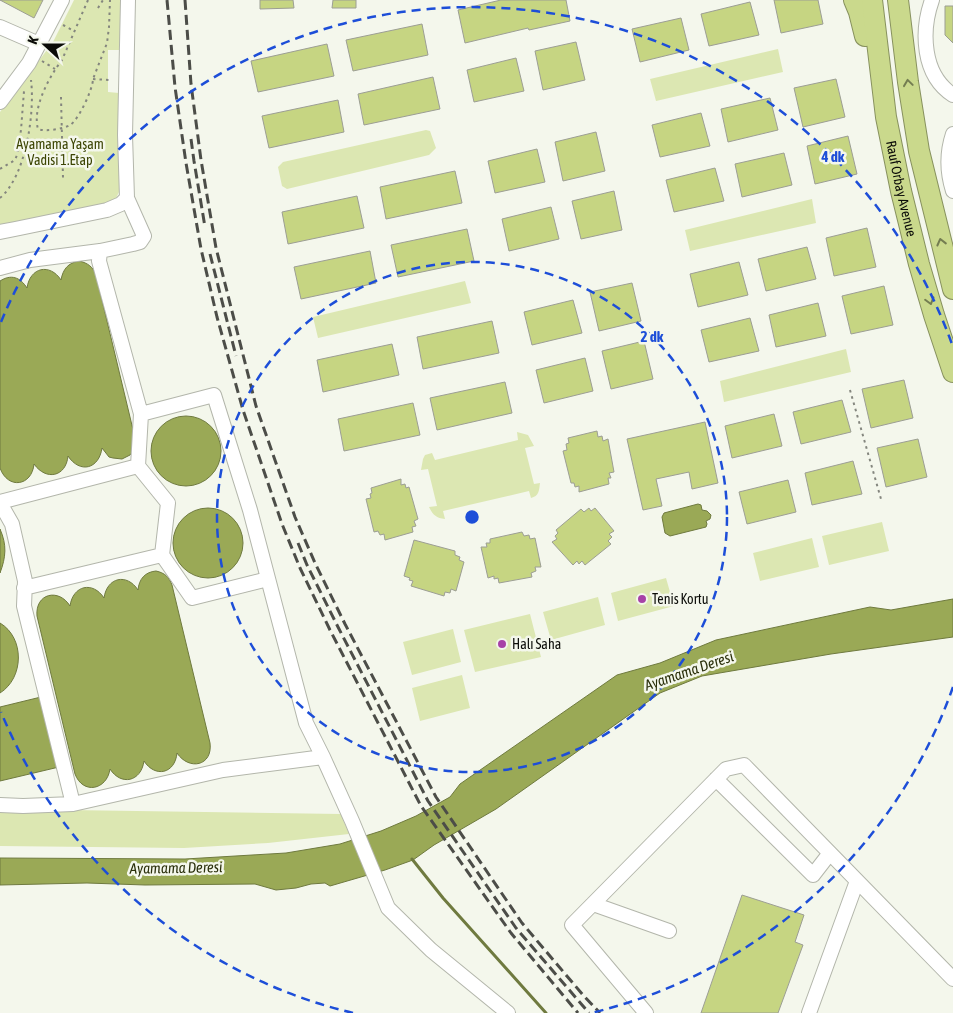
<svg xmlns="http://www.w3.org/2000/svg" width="953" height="1013" font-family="'Asap Condensed',sans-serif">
  <rect width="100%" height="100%" fill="#f4f7ec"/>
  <path fill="#dce7b2" d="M74,0H121L120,50H108V92L119,93V192L116,198L101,206L18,221L0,225V112L53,42Z
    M778,49L783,72L656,101L650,79Z
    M426,130L430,131L436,148L429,155L287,189L282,186L278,167L283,162Z
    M812,199L816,223L690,251L685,230Z
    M465,281L471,303L318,338L313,317Z
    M846,349L851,372L724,402L720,381Z
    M517,432L528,435L534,446L525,448L534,484L540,483C539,491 539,496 531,498L529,491L443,511L445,519C436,518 433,515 429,507L437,506L428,469L421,470L423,459L425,455L432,453L435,460L518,440Z
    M882,522L889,551L829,565L822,536Z
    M812,538L819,567L760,581L753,553Z
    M666,578L674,606L618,621L611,593Z
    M598,597L605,625L551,640L543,612Z
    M530,614L541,657L475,672L464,630Z
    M453,629L461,662L412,675L403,642Z
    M462,675L470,708L420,721L412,688Z
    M0,809L341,814L349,834L268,843L184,848L0,846Z"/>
  <path fill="#9aa956" stroke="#6f7a3f" d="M79,261C88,263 93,267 96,275L135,438L133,451L130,455L122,459L113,458L109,457L102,448C99,469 80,474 68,456C66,477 46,481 34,464C32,486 8,490 0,468V281C11,274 20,277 27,288C30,267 50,263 61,280C63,269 68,263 79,261Z
    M151 451a35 35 0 1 1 70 0a35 35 0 1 1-70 0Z
    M698,504L701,505L702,510L707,511L711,515L710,519L706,521L707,524L706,527L670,536L665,533L662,517L664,513Z
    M173 543a35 35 0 1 1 70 0a35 35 0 1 1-70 0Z
    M0,529C7,545 6,557 0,573Z
    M156,571C165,573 169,577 172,585L210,743C213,766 189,771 177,753C175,774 155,778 144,761C141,782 121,786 110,769C107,790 83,795 75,774L37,616C35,593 59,588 70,606C73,585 93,581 104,598C107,577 127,573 138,590C139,579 145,572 156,571Z
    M953,599V637L831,654L702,676L660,693L496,809L434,845L413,860L385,870L330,886L325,883L311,884L296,888L276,890L255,884L145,885L87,883L0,885V858L185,859L286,853L340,844L381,831L416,816L450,797L460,784L617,675L660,663L716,640L870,607L891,610Z
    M0,623C25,638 24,678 0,693Z
    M41,697L59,767L0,781V707Z"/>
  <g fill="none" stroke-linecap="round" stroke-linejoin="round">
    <path stroke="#6f7a3f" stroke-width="3" d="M412,859L443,898L546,1013"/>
  </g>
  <path fill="#c6d582" stroke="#9c9e94" d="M0,0H43L34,18Z
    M260,0H293L294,8L260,9Z
    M333,0H356V8H332Z
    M501,0H566L570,21L529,30L528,28L465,43L458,10Z
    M774,0H818L823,24L781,33Z
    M750,2L759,35L709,46L701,14Z
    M945,6H953V43L945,35Z
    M681,18L689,50L640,62L632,29Z
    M422,24L428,55L353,71L346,40Z
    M576,42L585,80L543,90L535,51Z
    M327,44L334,76L258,92L251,61Z
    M516,58L524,91L474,102L467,70Z
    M433,77L440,109L364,125L358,94Z
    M836,79L845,117L803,127L794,88Z
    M770,98L778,130L728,142L721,109Z
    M338,100L344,132L269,148L262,116Z
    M701,113L710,146L660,157L652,125Z
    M596,132L605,171L563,181L555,142Z
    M848,136L857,174L815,184L807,146Z
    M537,149L545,182L495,193L488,161Z
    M784,153L792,185L742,197L735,164Z
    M715,168L724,201L674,212L666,180Z
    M455,171L462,203L386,219L380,187Z
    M614,191L622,230L581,239L572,201Z
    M357,196L364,228L288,244L282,212Z
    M551,207L559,239L509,251L502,219Z
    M867,228L876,267L834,276L826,238Z
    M467,229L474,261L398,277L391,245Z
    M807,247L816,279L766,291L758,259Z
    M370,251L376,283L301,299L294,267Z
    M739,262L748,295L698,307L690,274Z
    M632,283L641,321L599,331L590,292Z
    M884,286L893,325L851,334L842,296Z
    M573,300L582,333L532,345L524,312Z
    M818,303L826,336L776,347L769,315Z
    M750,318L759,351L709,362L701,330Z
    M492,321L499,353L423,369L417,337Z
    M644,341L653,379L611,389L602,351Z
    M392,344L399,375L323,392L317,360Z
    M585,358L593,391L544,403L536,370Z
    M904,380L913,418L871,428L862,389Z
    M505,382L512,413L437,430L430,398Z
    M842,400L851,432L801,444L793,412Z
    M413,403L420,435L344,451L338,419Z
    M774,414L782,446L732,458L725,426Z
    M705,422L718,483L692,489L689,472L656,479L662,506L643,510L627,439Z
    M597,431L598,437L602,436L603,441L608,439L614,472L609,473L611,478H608L609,484L579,492V486L575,487L574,483H571L563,451L567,450L566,444L569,443L568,438Z
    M918,439L927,477L886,487L877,448Z
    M853,461L862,494L812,505L805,473Z
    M401,479V485L405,484L406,488L409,487L418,519L414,521L416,526L412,527L413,532L385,540L384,534L380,535L378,531L374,532L366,499L371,498L370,494L372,493L371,488Z
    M788,480L796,512L747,524L739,492Z
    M589,508L591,511L595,508L614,531L609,534L612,537L608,541L611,544L585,565L582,561L579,564L577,561L573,565L552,542L557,539L555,536L558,533L556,530L581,509L584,512Z
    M522,532L524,536L529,535L530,539L535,538L541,567H535L536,571L531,573L532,577L499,583L498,578L494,579V576L488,578L481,547H487L486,543H490V539Z
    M414,540L455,551V555L460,557L459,560L464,562L456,591L451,589L450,593L445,592L444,596L411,586L413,581L409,580L410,578L404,576Z
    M742,895L804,915L795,942L803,945L778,1013H701Z"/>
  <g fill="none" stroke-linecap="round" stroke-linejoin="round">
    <defs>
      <path id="minor" d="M932,0C921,31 922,75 953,95
        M0,27L39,44
        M0,102L29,63L62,0
        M953,134C947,152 947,172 953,191
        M0,232L15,229L107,210L121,204L127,198L125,135L128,0
        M100,251L99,261L141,414L214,395L250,510L306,723L323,757L352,821L388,908L431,950L508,1013
        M0,268L30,260L100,251L133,244L140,242L144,236L127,198
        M138,466L141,414
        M0,502L138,466L168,503L162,555L24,588
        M0,503L12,524L25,581L24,606L73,804
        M162,555L192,598L268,579
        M716,779L813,875L830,853
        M0,805L23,806L73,804L223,770L323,757
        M593,904L669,931
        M646,1013L572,925L726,769L744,765L953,979
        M809,1013L857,881"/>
      <g id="highway">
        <path d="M854,0L859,12L865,36"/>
        <path id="s1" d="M872,0L886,117L901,191L919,264L934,315L953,372"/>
        <path d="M898,0L908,82L919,151L953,289"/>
      </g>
    </defs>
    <use href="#minor" stroke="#b3b6ab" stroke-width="16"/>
    <use href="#highway" stroke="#87915e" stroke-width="22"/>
    <path stroke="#84867e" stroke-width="2" stroke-dasharray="2.5 4" stroke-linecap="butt" d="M88,0L62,60C49,77 32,108 38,129C45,132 63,129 70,125C78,121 93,89 93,79L107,43L109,27L110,0
      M98,8L103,0
      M63,25L74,31
      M42,61L55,69
      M93,79L109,80
      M61,97L63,178
      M0,169L15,160L17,155L21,130L24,91
      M0,198C26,176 35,113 31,80
      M850,390L881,499"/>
    <use href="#minor" stroke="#fff" stroke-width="14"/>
    <use href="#highway" stroke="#cad98c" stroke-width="20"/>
    <path stroke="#4c4d48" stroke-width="3" stroke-dasharray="10 5" stroke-linecap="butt" d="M167,0L175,87L186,163L201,249L217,317L243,410L282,524L300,568L330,630L421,806L511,933L578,1013
      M185,0L191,84L201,160L216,248L256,406L295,517L315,563L345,624L436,797L522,923L583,995L600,1013
      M191,139L194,161L205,227
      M210,254L236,356
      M298,543L307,565L338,627L428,801L516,928L589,1013"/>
  </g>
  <defs><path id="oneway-chevron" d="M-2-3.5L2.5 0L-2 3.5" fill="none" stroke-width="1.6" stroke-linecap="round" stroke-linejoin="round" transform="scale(1.25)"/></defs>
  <g stroke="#747d51">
    <use href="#oneway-chevron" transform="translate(908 83) rotate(-98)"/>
    <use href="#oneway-chevron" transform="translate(941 242) rotate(-104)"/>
    <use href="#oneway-chevron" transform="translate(930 301) rotate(74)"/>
  </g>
  <g fill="none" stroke="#1d4ed8" stroke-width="2.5" stroke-dasharray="9 6">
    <circle cx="472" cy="517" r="255"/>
    <path d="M953 687A510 510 0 0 1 591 1013M353 1013A510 510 0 0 1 1 712M1 322A510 510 0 0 1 953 347"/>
  </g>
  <g fill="#a742a7" stroke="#f4f7ec" stroke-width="2">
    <circle cx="642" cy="599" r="5"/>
    <circle cx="502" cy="644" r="5"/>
  </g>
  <g text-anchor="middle" stroke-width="5" stroke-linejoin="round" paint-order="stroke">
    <g font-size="14" fill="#3c4503" stroke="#f4f7ec">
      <text x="60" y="149">Ayamama Yaşam<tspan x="60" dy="16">Vadisi 1.Etap</tspan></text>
    </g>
    <g font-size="14" fill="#0b0c08" stroke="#f4f7ec">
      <text dy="5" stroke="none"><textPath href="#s1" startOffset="191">Rauf Orbay Avenue</textPath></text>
    </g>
    <g font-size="14" fill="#0b0c08" stroke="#f4f7ec" text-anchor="start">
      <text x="652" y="604">Tenis Kortu</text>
      <text x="512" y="649">Halı Saha</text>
    </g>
    <g font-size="15" font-style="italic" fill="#2a2f0b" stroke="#f4f7ec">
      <text transform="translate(689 671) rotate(-19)" y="5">Ayamama Deresi</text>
      <text transform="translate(176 868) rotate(-1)" y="5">Ayamama Deresi</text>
    </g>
  </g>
  <circle cx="472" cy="517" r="8" fill="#1d4ed8" stroke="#f4f7ec" stroke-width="2.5"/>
  <g font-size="15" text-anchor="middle" font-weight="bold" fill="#1d4ed8" stroke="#f4f7ec" stroke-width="5" stroke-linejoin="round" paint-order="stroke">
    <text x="833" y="162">4 dk</text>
    <text x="652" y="342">2 dk</text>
  </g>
  <g transform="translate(45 45) rotate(291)" stroke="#f4f7ec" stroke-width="4" paint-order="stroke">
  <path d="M0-4L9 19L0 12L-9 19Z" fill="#0b0c08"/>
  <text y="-8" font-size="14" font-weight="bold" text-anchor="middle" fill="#0b0c08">K</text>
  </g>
</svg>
